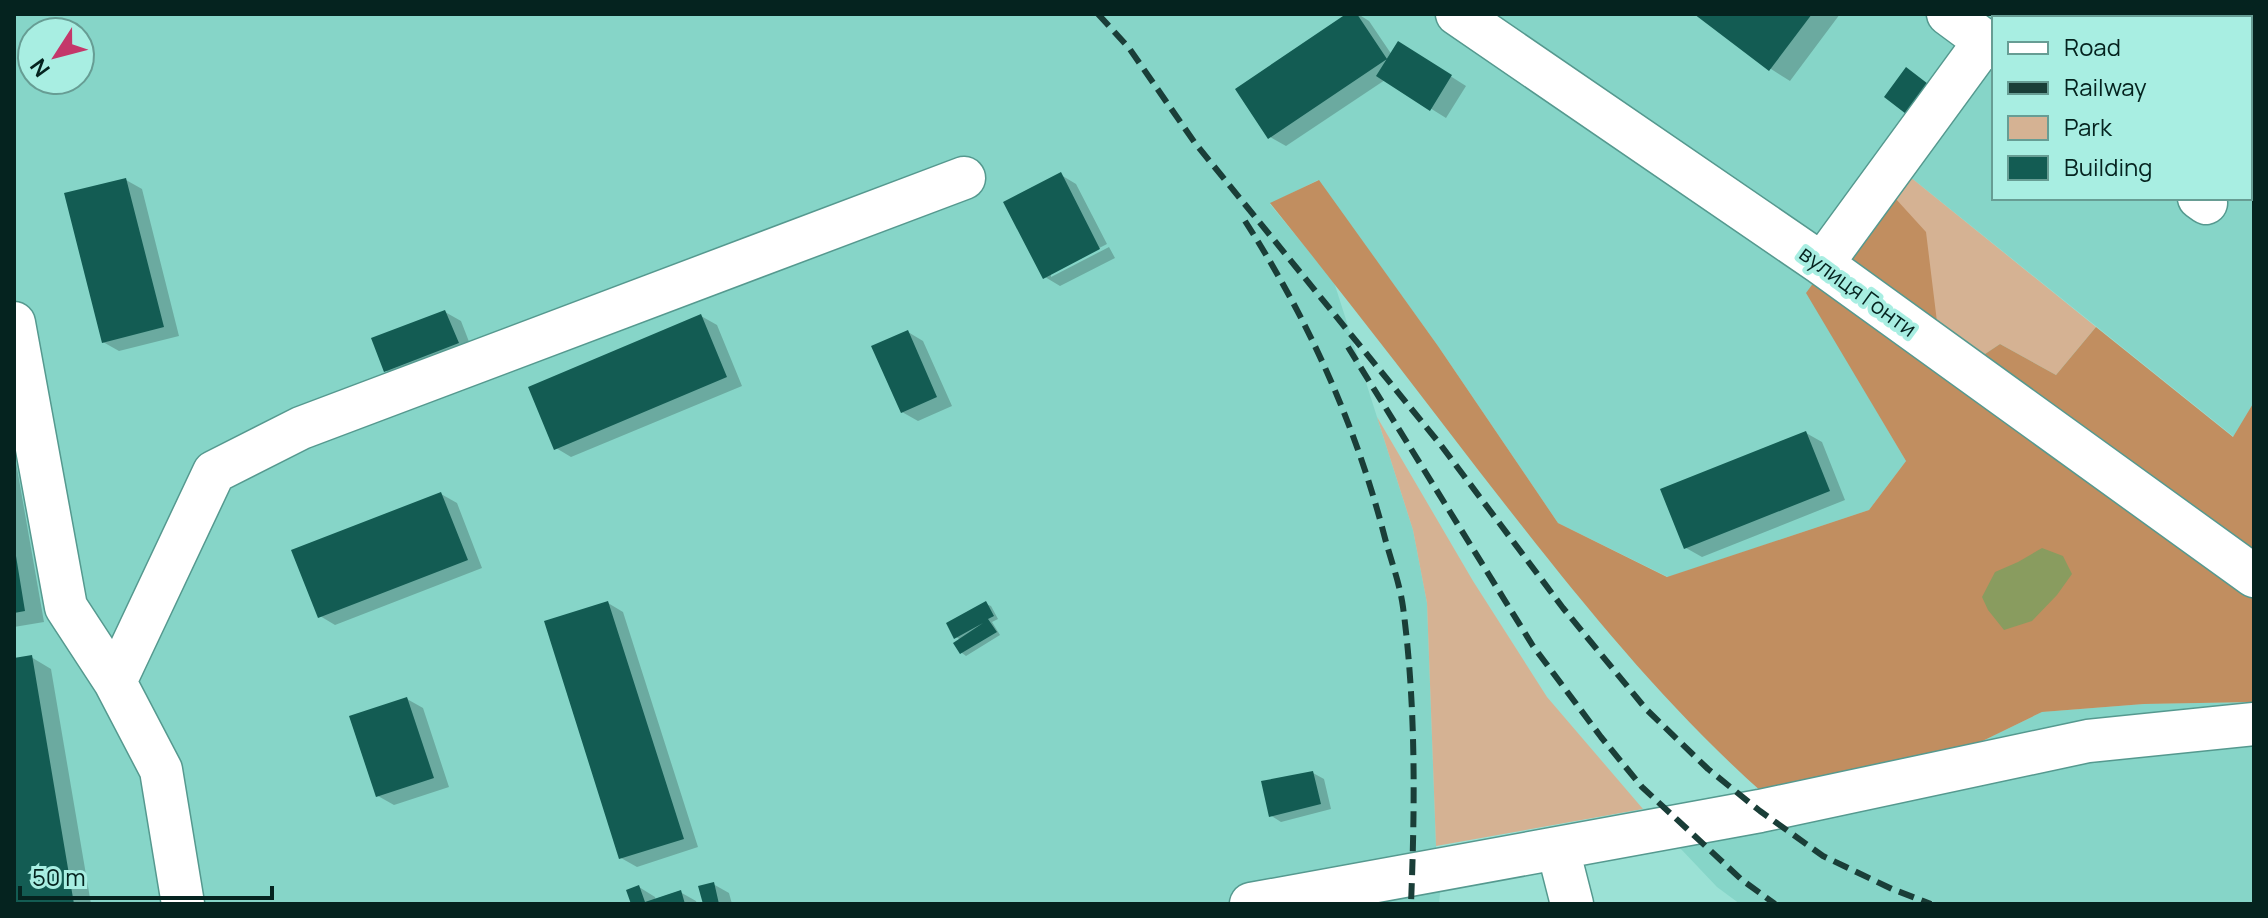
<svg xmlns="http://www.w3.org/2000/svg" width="2268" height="918" font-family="Manrope,sans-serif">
  <rect width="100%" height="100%" fill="#9be1d5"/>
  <path fill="#86d5c8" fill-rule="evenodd" d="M14,14H2254V453L1899,168L1863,388L1906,461L1869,510L1668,577L1558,523L1438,346L1318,180L1270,204L1334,282L1413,530L1427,603L1436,846L1438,870H1442L1439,904H14ZM1994,18H2250V198H1994ZM32,32H80V80H32Z
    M2254,702V904H1740L1717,887L1643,809L1763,793L1964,750L2042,712L2144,704Z"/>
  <path fill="#d5b293" d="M1899,168L2096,327L2056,375L2000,344L1976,360L1938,330L1885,187Z
    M1377,417L1473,581L1547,697L1643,809L1436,846L1427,603L1413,530Z"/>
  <path fill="#c18e60" d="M1319,180L1438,346L1558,523L1667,577L1869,510L1906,461L1806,293L1814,282L2254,599V702L2144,704L2042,712L1964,750L1763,793C1656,698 1567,584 1479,471C1410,381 1341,291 1270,203Z
    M1885,187L1926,232L1938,330L1834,256Z
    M2096,327L2233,437L2254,402V553L1976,360L2000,344L2056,375Z"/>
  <path fill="#899c5f" d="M2042,548L2063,556L2072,574L2057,595L2032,621L2004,630L1988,610L1982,597L1995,572L2018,562Z"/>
  <path fill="#0003" d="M1350,14H1358L1369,21L1392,55L1414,53L1466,86L1446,118L1385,80L1286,146L1270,137Z
    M1697,14H1840L1790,81L1771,69Z
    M1061,175L1076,184L1107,244L1051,273V277L1109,247L1115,258L1060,286L1045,277Z
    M126,180L142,189L179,336L119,351L103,342Z
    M445,312L461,321L473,352L401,380L386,371Z
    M701,316L717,325L742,386L571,457L556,448Z
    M908,332L923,341L952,406L918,421L902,412Z
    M1806,433L1822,442L1845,500L1702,557L1686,548Z
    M14,451L44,622L14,627Z
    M441,494L457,503L482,568L335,625L320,616Z
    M608,603L623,612L698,847L637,867L621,858Z
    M986,604L991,606L998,619L992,622L1000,635L966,656L962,653L961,640L956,637Z
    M31,657L51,669L91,904H14V660Z
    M407,699L423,708L449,787L394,805L378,796Z
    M1313,773L1324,779L1331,809L1281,822L1270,815Z
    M713,884L729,893L732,904H705Z
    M639,887L655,897L656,901L680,892L696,901L697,904H633Z"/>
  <path fill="#135c53" d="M1346,14H1357L1387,59L1268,139L1235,89Z
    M1694,14H1812L1769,71Z
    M2059,14H2210L2216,18H2064Z
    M1398,41L1452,75L1430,111L1376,76Z
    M2250,43L2254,46V151L2250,156Z
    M1906,67L1932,87L1910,117L1884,97Z
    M1061,172L1100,249L1043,279L1003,202Z
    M126,178L164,327L102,343L64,193Z
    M445,310L459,343L384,372L371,338Z
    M701,314L727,377L554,450L528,387Z
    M908,330L937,397L901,413L871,346Z
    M1806,431L1830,491L1684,549L1660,489Z
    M441,492L468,560L318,618L291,550Z
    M16,556L25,611L14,613V557Z
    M608,601L684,839L619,859L544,621Z
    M986,601L994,616L988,619L997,632L960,654L953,643L983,623L954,639L946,623Z
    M32,655L74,904H14V658Z
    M407,697L434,778L376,797L349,716Z
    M1313,771L1321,804L1269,817L1261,781Z
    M714,882L719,904H703L698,886Z
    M639,885L645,902L681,890L685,904H631L626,890Z"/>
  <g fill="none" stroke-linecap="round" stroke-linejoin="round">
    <defs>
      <path id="minor" d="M1457,14L1822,264L2254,576
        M1948,14L1994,48
        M2199,198L2206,203
        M1822,264L1985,41
        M14,323L66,607L115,682L161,770L183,904
        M115,682L214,472L301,428L964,178
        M1558,849L1572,904
        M1251,904L1760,811L2088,741L2254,724"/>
    </defs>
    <use href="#minor" stroke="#55998f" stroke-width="45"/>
    <use href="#minor" stroke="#fff" stroke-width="42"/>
    <path stroke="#1a3e38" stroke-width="6" stroke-dasharray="16 8" stroke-linecap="butt" d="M1098,14L1129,48L1195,143L1440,444L1563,608L1646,709L1708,769L1760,811L1823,856L1892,889L1931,904
      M2236,14L2242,18
      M1245,221C1309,320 1357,428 1386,542C1392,563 1400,585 1403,607C1416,705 1415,805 1411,904
      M1348,347L1533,646L1601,737L1642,787L1742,880L1775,904"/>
  </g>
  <g text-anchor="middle" stroke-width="8" stroke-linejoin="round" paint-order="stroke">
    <g font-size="22" fill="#05231f" stroke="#a8eee2">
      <text transform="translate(1858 291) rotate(36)" y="8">вулиця Гонти</text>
    </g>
  </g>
  <rect width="2268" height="918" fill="none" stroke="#05231f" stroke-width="32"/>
  <rect x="1992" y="16" width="260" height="184" fill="#a8eee2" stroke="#679d94" stroke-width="2"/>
  <rect x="2008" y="42" width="40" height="12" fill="#ffffff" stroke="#679d94" stroke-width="2"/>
  <text x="2064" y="56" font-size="24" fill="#05231f">Road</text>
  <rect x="2008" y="82" width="40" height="12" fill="#1a3e38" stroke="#679d94" stroke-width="2"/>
  <text x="2064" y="96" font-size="24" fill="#05231f">Railway</text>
  <rect x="2008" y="116" width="40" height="24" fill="#d5b293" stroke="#679d94" stroke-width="2"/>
  <text x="2064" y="136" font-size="24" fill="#05231f">Park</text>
  <rect x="2008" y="156" width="40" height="24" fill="#135c53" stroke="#679d94" stroke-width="2"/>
  <text x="2064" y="176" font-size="24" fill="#05231f">Building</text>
  <g transform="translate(56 56) rotate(234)"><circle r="38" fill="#a8eee2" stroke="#679d94" stroke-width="2"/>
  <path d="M0-6L14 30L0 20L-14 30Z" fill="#c4376a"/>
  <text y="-12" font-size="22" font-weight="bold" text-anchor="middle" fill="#05231f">N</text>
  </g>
  <path d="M20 886v12h252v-12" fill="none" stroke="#05231f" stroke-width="4"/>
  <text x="32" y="886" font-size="24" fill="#05231f" stroke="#a8eee2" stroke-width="6" paint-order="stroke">50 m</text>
</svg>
